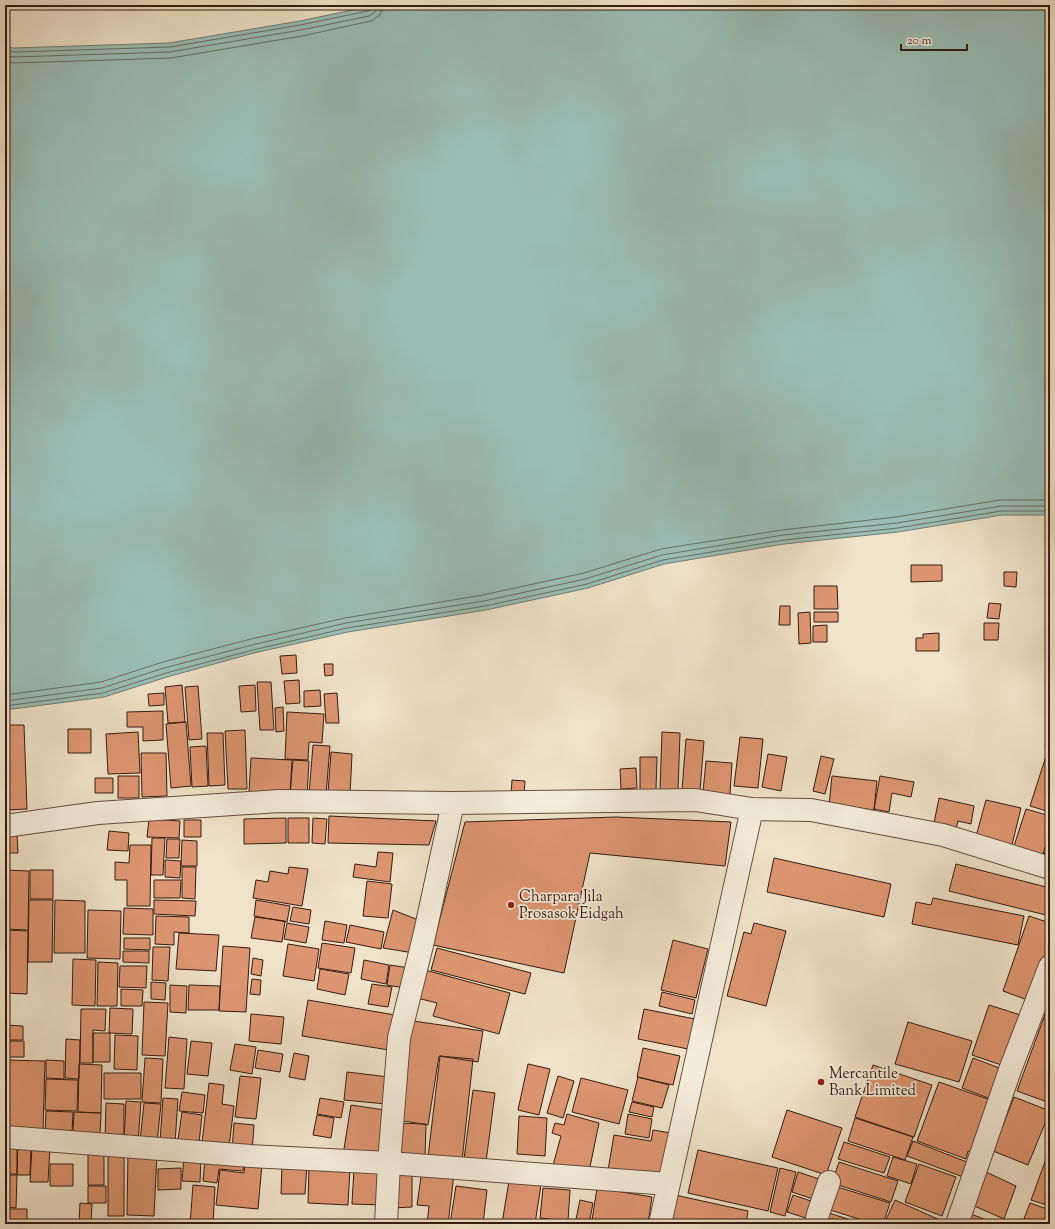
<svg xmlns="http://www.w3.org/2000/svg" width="1055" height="1229" font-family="'Sorts Mill Goudy',serif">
  <rect width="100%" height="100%" fill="#f0e3c9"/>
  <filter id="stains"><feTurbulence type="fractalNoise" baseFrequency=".005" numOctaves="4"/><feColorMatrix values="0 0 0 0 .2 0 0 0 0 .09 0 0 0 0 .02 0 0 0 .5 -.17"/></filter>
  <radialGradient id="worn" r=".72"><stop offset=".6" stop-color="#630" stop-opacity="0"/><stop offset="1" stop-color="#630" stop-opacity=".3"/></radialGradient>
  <path fill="#9abeb6" stroke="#717d74" d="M376,5H1050V515H1002L898,532L784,544L664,564L588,588L486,610L348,632L254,653L167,677L104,697L5,710V47L14,48L169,43L300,21Z"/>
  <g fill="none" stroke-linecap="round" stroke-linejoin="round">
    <path stroke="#676c64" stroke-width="1" d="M5,51L14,52L170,47L300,25L368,11L371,9L372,5
      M5,56L14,57L170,52L301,30L369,16L375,12L377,5
      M5,62L15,63L171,58L302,36L371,21L380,15L383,5
      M5,695L101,682L163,662L251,639L345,618L483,595L584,573L661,549L782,530L896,517L1000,500H1050
      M5,701L102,688L164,668L252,645L346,623L484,601L585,579L662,555L783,535L897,523L1001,506H1050
      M5,706L103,693L166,673L253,650L347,628L485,606L587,584L663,560L784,540L898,528L1001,511H1050"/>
  </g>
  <path fill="#de9672" stroke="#341b11" d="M911,565H942V581L911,582Z
    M1004,572H1017L1016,587L1004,586Z
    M814,586H837L838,609H814Z
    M989,603L1001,604L999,619L987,618Z
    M780,606H790V625H779Z
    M810,612L811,643L799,644L798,613Z
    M814,612H838V622H814Z
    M984,623H999L998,640H984Z
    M827,625V642H813V626Z
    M939,633V651H916V638H923V634Z
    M296,655L297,673L282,674L280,656Z
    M324,664H333V675L325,676Z
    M299,680L300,703L286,704L284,681Z
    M257,682H271L274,730H260Z
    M182,685L185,722L168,723L165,687Z
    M255,685L256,711L241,712L239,686Z
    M198,686L202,739L189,740L185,687Z
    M320,690L321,706L304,707V691Z
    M164,693V705L149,706L148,694Z
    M337,693L339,723H326L324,694Z
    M283,707L284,731L276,732L275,708Z
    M163,711V740L143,741V727H127V712Z
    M287,712L324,714L322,743L309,742L308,760L285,759Z
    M186,722L191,786L171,788L166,724Z
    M5,725H24L27,809L5,810Z
    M1049,728H1050V747L1045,746Z
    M68,729H91V753H68Z
    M245,730L247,789H228L225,731Z
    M138,732L140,773L108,774L106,734Z
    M662,732L680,733L678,791H660Z
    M207,733H223L225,785L209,786Z
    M740,737L763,739L758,788L734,786Z
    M686,739L704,741L700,791L682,790Z
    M313,745L330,746L326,795L309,794Z
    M206,746L208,786L192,787L190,747Z
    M331,752L352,754L350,795L328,793Z
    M141,753H166L167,796L142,797Z
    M768,754L787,757L781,791L762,787Z
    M821,756L834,759L825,794L813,791Z
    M1046,756L1050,757V812L1030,806Z
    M640,757H657L656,790H640Z
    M251,758L292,760L290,794L249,792Z
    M293,760L309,761L307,796L290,795Z
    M706,761L732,763L730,794L703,792Z
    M636,768L637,788L621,789L620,769Z
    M118,776H139V798H118Z
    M832,776L877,781L874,810L829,805Z
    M880,776L914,782L911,797L892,793L889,812L874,809Z
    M95,778H113V793H95Z
    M512,780L525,781L524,795H511Z
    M939,798L974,806L971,824L958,821L955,833L933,828Z
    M986,800L1021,808L1011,849L975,840Z
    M1026,809L1050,816V830L1042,858L1013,849Z
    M329,816L436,821L429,845L328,843Z
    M616,817L731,822L725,866L590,853L564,973L433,945L465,822Z
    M286,818V843L244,844V819Z
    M288,818H309V843H288Z
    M313,818L327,819L325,844L312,843Z
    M149,819L180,821L179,838L147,837Z
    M184,820H201V837H184Z
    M109,831L129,833L128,851L107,850Z
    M5,834H17L18,853H5Z
    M1050,836V861L1043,858Z
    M152,838H165L163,875H151Z
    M167,839H180L179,858H166Z
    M182,840L197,841V866H181Z
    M130,845H151L150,906H127V880H115V862L129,863Z
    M378,852L393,853L390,882L353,877L355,864L376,867Z
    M774,858L891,884L884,917L767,892Z
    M165,860L181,861L180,878L165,877Z
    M956,864L1050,888V916L949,891Z
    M182,867H196L195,899L182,898Z
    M289,867L308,869L302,906L253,898L256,880L268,882L270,871L288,874Z
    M5,870L29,871L28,930L5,929Z
    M30,870H53V899H30Z
    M154,880H181L180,898H154Z
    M367,881L392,884L388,918L363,916Z
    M933,898L1024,916L1018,945L912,924L916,902L931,905Z
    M29,900H53L52,962H28Z
    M55,900L85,901V953H54Z
    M154,900L196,901L195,916L154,914Z
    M256,900L290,906L287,922L254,916Z
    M293,907L311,910L309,924L290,921Z
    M124,908L153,909V935L123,934Z
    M88,910L121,911L120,959L87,958Z
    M393,910L421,921L414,953L383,948Z
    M156,916L189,917V933L174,932V945L155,944Z
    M1029,916L1050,923V954L1033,1002L1003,991Z
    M255,917L285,921L282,942L251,938Z
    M325,921L347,925L344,943L322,940Z
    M287,923L309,927L306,943L284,939Z
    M754,923L786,931L766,1006L727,996L744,932L751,934Z
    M350,925L384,932L381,949L346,942Z
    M5,930L28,931L27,994L5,993Z
    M179,933L219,935L216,971L176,969Z
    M124,938H150V950L124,949Z
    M673,940L708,949L696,998L661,990Z
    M322,943L355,948L351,973L318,968Z
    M288,944L319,949L314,981L283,976Z
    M223,946L250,948L246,1012L219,1011Z
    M153,947H170L168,981L152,980Z
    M437,948L531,973L525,994L431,970Z
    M123,951H149V963L123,962Z
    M253,958L263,960L261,976L251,974Z
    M73,959L96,960L95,1006L72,1005Z
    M364,960L389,965L386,984L361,979Z
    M98,962L118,963L117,1006H97Z
    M390,965L409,968L405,988L387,985Z
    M120,966H147L146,988L119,987Z
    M320,969L349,974L345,995L317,989Z
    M425,970L510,993L499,1034L433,1016L437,1003L417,998Z
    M252,979L261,980L260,995L250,994Z
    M151,982L166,983L165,1000L151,999Z
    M372,984L392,987L388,1007L368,1004Z
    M170,985L187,986L186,1013L170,1012Z
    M189,985L220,986L219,1010H188Z
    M121,989L143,990L142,1006H121Z
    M662,992L695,1000L692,1014L659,1006Z
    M308,1000L395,1015L389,1050L302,1036Z
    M1050,1001V1103L1017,1091Z
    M144,1002L168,1003L165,1056L142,1055Z
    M989,1005L1027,1017L1010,1068L972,1055Z
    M110,1008L133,1009L132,1034L109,1033Z
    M81,1009H106L105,1031L93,1030V1063H80Z
    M644,1009L695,1019L688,1049L638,1039Z
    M251,1014L284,1017L281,1044L249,1041Z
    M413,1021L483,1031L478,1062L439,1056L428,1125L398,1120Z
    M908,1022L972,1041L959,1082L895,1064Z
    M5,1025L23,1026V1040H5Z
    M93,1033H110V1062H93Z
    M115,1035L138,1036L137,1070L114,1069Z
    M169,1037L187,1039L184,1089L165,1088Z
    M66,1039L80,1040L79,1079L65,1078Z
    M5,1041H24V1057H5Z
    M191,1041L212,1043L208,1076L187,1074Z
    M235,1044L256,1047L252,1074L230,1070Z
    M643,1048L680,1056L673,1085L637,1077Z
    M258,1050L283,1054L280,1072L255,1068Z
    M294,1053L309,1056L305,1080L289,1077Z
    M440,1056L473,1059L462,1161L428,1157Z
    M145,1058L163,1059L161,1103L142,1102Z
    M973,1058L1007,1071L996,1101L962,1088Z
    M5,1060L45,1061L43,1132L5,1131Z
    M46,1060L64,1061V1079L46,1078Z
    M79,1064L102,1065L101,1113L78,1112Z
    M528,1064L550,1069L539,1115L518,1110Z
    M873,1065L932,1085L914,1137L855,1117Z
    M347,1072L389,1077L386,1104L344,1100Z
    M104,1073H141V1099H104Z
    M240,1076L261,1078L256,1119L235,1117Z
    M558,1076L574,1081L563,1118L547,1113Z
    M638,1077L669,1085L662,1108L632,1101Z
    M581,1078L628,1090L619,1124L572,1112Z
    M46,1079L78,1080L77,1111L45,1110Z
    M939,1082L996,1102L976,1154L968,1151L966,1159L917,1141Z
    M209,1083L224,1085L222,1104L234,1106L229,1147L202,1143Z
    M473,1090L495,1093L486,1162L464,1159Z
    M182,1092L205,1095L203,1113L179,1111Z
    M1014,1097L1050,1111L1028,1165L993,1151Z
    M163,1098L178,1099L175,1143L160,1142Z
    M320,1098L344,1102L341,1118L317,1114Z
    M126,1101L141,1102L138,1142L124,1141Z
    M632,1102L654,1107L652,1117L629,1112Z
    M106,1103L124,1104V1140H105Z
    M144,1103L161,1104L157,1143L140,1141Z
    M351,1105L385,1110L378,1160L343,1155Z
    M787,1110L842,1128L826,1175L772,1157Z
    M46,1111L73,1112L72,1133H45Z
    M74,1112L101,1113L100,1134L73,1133Z
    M182,1112L202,1115L199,1143L178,1140Z
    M567,1114L599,1123L589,1172L552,1169L561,1136L552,1133L555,1123L564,1125Z
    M628,1114L652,1119L649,1138L625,1134Z
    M317,1115L334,1118L331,1138L313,1135Z
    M519,1116L547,1118L545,1156L517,1154Z
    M855,1118L913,1137L905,1160L848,1141Z
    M234,1123L254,1125L252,1153L232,1151Z
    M395,1123L426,1124L425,1157L394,1156Z
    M653,1130L677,1134L667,1178L608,1170L614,1135L651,1141Z
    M5,1141L17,1142V1174H5Z
    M913,1141L972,1164L966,1178L907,1156Z
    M18,1142H31L30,1175H17Z
    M844,1142L890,1157L884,1173L838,1159Z
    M32,1147H50L48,1182H30Z
    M698,1150L778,1168L768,1211L688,1193Z
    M88,1153H104V1185H88Z
    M128,1153H157L154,1216L127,1215Z
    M108,1155H124V1216H108Z
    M184,1156L201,1158L200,1182L182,1181Z
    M893,1157L917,1164L911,1184L887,1176Z
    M205,1159L244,1163L243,1171L219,1169L217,1183L203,1181Z
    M1046,1159L1050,1161V1206L1031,1200Z
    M839,1162L898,1181L891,1202L832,1183Z
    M245,1163L262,1164L258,1209L216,1205L220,1170L244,1173Z
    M50,1164H73V1186H50Z
    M282,1164L307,1165L305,1194H281Z
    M919,1164L956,1177L942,1216L905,1202Z
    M309,1167L350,1168L348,1205L308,1203Z
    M181,1168V1189L158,1190V1169Z
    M354,1168L384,1169L383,1205L352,1204Z
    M780,1168L796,1172L785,1216L770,1212Z
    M422,1170L454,1174L448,1224H427L429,1206L417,1205Z
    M984,1171L1016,1186L1004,1219L972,1205Z
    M798,1172L825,1181L819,1201L792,1192Z
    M391,1174H412V1207L392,1208Z
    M5,1175H17L16,1208L5,1207Z
    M509,1181L541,1185L535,1224L502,1223Z
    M193,1185L215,1187L213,1224H190Z
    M88,1186H106V1203H88Z
    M456,1186L487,1190L483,1224H450Z
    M834,1186L890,1203L883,1224H875L827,1209Z
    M543,1188L570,1190L568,1221L540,1218Z
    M597,1188L652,1197L648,1224H615L592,1220Z
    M675,1195L748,1211L746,1224H668Z
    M793,1195L817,1203L812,1220L787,1212Z
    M580,1200L593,1203L589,1224H575Z
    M895,1200L949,1224H884Z
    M80,1203L92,1204L91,1224H79Z
    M1030,1203L1050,1210V1220L1048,1224H1022Z
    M5,1209H27V1224H5Z
    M826,1212L863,1224H821Z
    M971,1214L997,1224H967Z"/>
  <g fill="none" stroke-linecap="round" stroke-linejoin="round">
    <defs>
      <path id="minor" d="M5,826L98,813L279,801L453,803L695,800L752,809L811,810L943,835L1050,868
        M5,1137L251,1156L389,1163L399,1038L424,937L453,803
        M386,1224L389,1163L669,1184
        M660,1224L752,809
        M816,1224L818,1214L829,1182
        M957,1224L1010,1070L1050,966"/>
    </defs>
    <use href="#minor" stroke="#634d3f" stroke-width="24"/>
    <use href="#minor" stroke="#f5eddc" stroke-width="22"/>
  </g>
  <g fill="#8f2418" stroke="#f5eddc" stroke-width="1.5">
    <circle cx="511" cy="905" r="4"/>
    <circle cx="821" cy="1082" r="4"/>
  </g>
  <g text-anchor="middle" stroke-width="3.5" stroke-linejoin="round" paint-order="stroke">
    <g font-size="15" fill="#341b11" stroke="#f5eddc" text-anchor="start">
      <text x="519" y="901">Charpara Jila<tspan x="519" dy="17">Prosasok Eidgah</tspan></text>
      <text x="829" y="1078">Mercantile<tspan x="829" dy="17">Bank Limited</tspan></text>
    </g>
  </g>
  <rect width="1055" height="1229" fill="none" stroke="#f0e3c9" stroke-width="20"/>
  <rect x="6" y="6" width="1043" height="1217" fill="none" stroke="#341b11" stroke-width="2"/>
  <rect x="10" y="10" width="1035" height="1209" fill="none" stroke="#341b11"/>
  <path d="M901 44v6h66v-6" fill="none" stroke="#341b11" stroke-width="2"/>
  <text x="907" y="44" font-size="12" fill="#341b11" stroke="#f5eddc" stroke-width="3" paint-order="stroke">20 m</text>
  <rect width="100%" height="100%" filter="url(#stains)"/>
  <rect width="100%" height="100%" fill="url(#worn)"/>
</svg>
